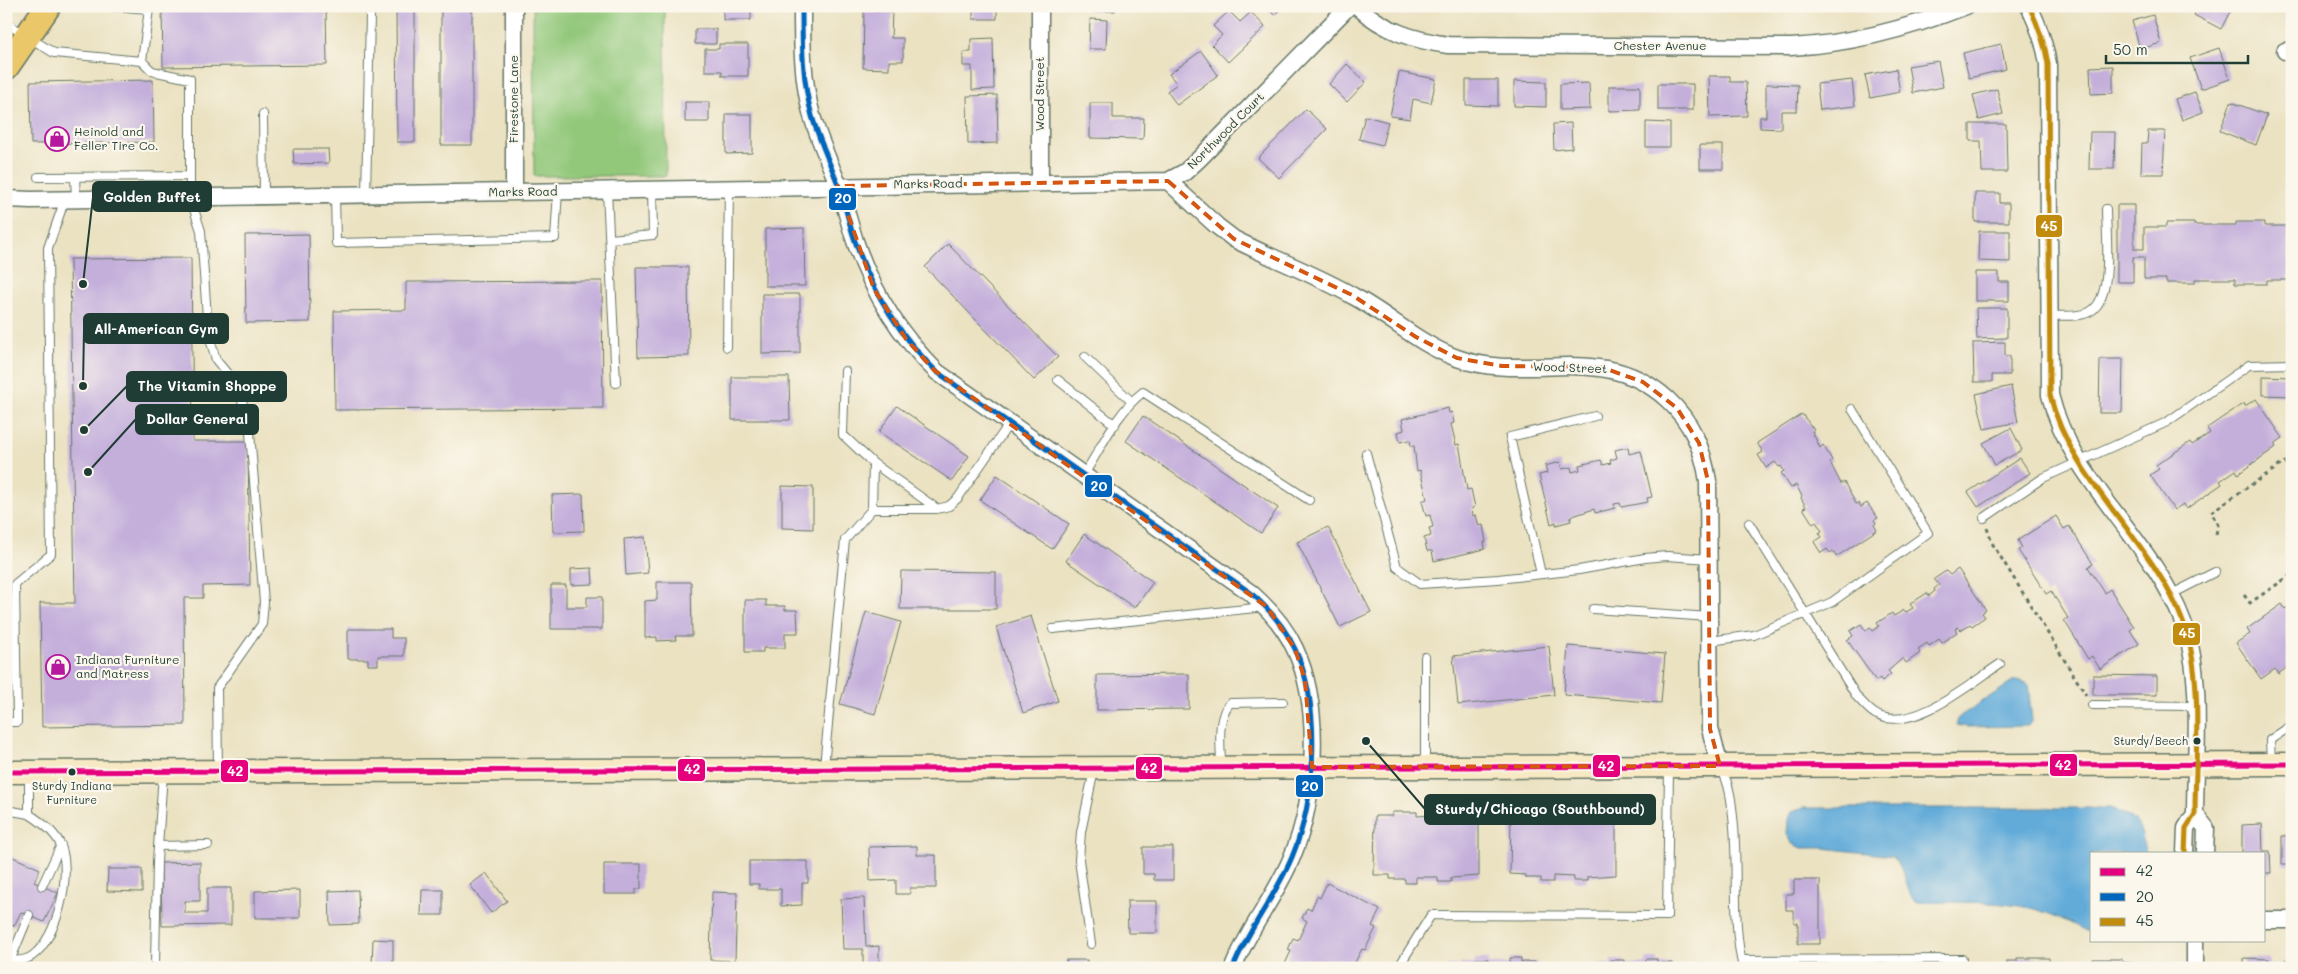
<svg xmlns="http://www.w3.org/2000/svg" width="2298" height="974" font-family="Mali,sans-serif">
  <rect width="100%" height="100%" fill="#fbf7ec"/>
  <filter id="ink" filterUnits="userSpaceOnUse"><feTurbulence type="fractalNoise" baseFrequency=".02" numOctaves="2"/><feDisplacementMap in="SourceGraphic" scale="10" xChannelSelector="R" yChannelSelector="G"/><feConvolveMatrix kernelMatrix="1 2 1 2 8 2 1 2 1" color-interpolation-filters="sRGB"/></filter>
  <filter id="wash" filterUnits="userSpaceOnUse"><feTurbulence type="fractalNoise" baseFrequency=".0096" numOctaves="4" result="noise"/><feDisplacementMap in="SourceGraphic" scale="20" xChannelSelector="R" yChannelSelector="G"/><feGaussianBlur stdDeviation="1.12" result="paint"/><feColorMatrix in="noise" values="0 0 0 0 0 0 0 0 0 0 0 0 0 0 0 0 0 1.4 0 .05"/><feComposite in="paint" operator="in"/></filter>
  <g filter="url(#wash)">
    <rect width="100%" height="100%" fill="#ebe2c2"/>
    <path fill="#92c87a" stroke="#588257" d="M533,6H665L666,176H534Z"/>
    <path fill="#62abd9" stroke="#407486" d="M2014,681H2022L2028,684L2032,720L2028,726L1967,727L1957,725V718Z
      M1803,808H2110C2136,818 2142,824 2145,853H2092V933H2090C2071,923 2051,913 2030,908C1993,900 1952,903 1915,902C1904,887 1908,874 1893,856L1823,848H1802L1792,843L1787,834L1788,819L1792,812Z"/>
    <g id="blocks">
      <path fill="#c4afdb" d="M162,6H326L327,65L163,67Z
        M415,6V142H397L396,7Z
        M441,6H472V145H441Z
        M723,6H751V20H723Z
        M973,6H997V19H973Z
        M1088,6H1115V11H1088Z
        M1266,6H1284L1274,15Z
        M2199,6H2233L2221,29L2194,15Z
        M864,10L892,11L891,38H903V61H889V69L863,68Z
        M1229,11L1240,22L1251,12L1265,27L1228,62L1212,45L1222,35L1213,26Z
        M2153,15L2161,43L2140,49L2132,21Z
        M1090,19L1107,20L1106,49H1089Z
        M695,29H716V44H695Z
        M993,38L994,89L972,90V66H963V52H971V39Z
        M719,44H748V76H722V71H705V49H719Z
        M2001,44L2006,69L1969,78L1963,53Z
        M2219,48L2230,79L2201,89L2190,58Z
        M1201,51L1218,75L1177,105L1167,91L1177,84L1169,74Z
        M1938,61L1943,87L1913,93L1908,66Z
        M1347,64L1366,82L1347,102L1329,84Z
        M2113,66V93L2091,94L2090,67Z
        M1896,69L1900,92L1870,98L1865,75Z
        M1399,72L1436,79L1431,103L1413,99L1410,119L1390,116Z
        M1709,76H1730V82H1746L1747,116L1710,117Z
        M153,80L154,142L31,144L30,82Z
        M1466,80H1498V106L1466,105Z
        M1852,80L1855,106L1820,110L1817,84Z
        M1514,81L1546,82V107L1514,106Z
        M1589,83L1590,109L1560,110V84Z
        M1658,84H1693V110H1658Z
        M1766,84L1798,85L1797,111H1781V129L1760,128V117H1766Z
        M1609,86H1640V110L1609,111Z
        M1997,89L2003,114L1979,120L1973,95Z
        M2195,92L2203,112L2182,120L2175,99Z
        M997,95L998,143L968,144L967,96Z
        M685,102H709V122H685Z
        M2231,102L2267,115L2256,145L2220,131Z
        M1090,103H1113V118H1144L1143,139L1090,138Z
        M1306,109L1327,129L1279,178L1258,158Z
        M726,114H752V153L726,154Z
        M1365,116L1388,122L1382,145L1359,139Z
        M1646,122L1670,123V147H1646Z
        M1571,123L1572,148L1554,150L1553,124Z
        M1970,124H2006L2007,172H1982L1981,141H1970Z
        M2148,131H2165L2163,174H2141L2142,143H2147Z
        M2090,132H2115L2114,169H2089Z
        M1700,145H1723V169H1700Z
        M293,149H328L329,163L294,164Z
        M1975,193H2000V203H2009V222H1975Z
        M2117,205H2134V249H2144V227H2166V223H2194V225H2236V222H2264V226H2289V280H2267V284H2235V279H2195V283H2166V279H2144V257H2133V282H2117Z
        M804,228L805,286H765V229Z
        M1979,231H2010V262L1978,261Z
        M309,234L310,322L246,323L245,235Z
        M948,244L1058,357L1034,380L925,267Z
        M191,258L193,441H248L250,585L203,586V598H184L185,725L42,727L40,603H75L70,259Z
        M636,267H688L689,356L638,357Z
        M1975,272H1999V282H2009V301H1975Z
        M602,281L603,408L335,410L334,311L406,310V282Z
        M762,294H800V353L762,354Z
        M1976,308H2007V338L1977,339Z
        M2005,342V356H2010V375H1992V382H1974L1973,343Z
        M2100,359H2123L2122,413H2099Z
        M2263,376L2292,377V396L2263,395Z
        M732,377H789L790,420H732Z
        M2011,386L2018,422L1984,429L1976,394Z
        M2256,399L2283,438L2274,444L2276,447L2238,474L2236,470L2220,481L2222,484L2186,509L2183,504L2174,510L2150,475L2159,469L2156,465L2190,442L2192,445L2210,433L2207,428L2244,403L2245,406Z
        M897,406L969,456L952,481L879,432Z
        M1448,408L1449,413L1452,412L1454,423L1451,424L1456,445L1459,444L1467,490L1471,489L1475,507L1472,508L1473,516L1476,515L1479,526L1483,525L1486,542H1484L1485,549L1434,561L1432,551H1427L1424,538L1431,536L1429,528L1433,527L1430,515L1426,516L1422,501L1427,499L1420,470L1417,471L1414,446H1411L1410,440L1400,442L1398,432L1404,430L1402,419Z
        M1802,414L1814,430L1812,431L1820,448L1823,445L1832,460L1830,462L1841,484L1844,482L1856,504L1859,503L1861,507L1867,503L1878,518L1874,520L1876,523L1874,525L1877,530L1836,557L1833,551L1830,553L1827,549L1821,553L1814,542L1822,537L1819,533L1822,531L1816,522L1813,524L1803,508L1806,507L1801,498L1802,496L1796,485L1791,488L1781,473L1784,471L1781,466L1779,467L1775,462L1766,468L1758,455L1763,452L1757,443Z
        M1143,416L1278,508L1261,533L1126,441Z
        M2011,428L2022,450L1995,465L1983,443Z
        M1628,447L1629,454L1641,451L1652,497L1647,498L1648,502L1621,507L1620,503L1614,504L1615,508L1595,513L1594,509L1570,517L1571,521L1556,525V522L1551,524L1539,475L1547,473L1545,466L1560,462L1562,469L1571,467L1572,472L1580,470L1579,465L1601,460L1603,465L1611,463L1610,460L1617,458L1615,450Z
        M2020,458L2030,473L1978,507L1968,492Z
        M997,475L1069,524L1052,549L980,500Z
        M782,486L813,487V529L782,528Z
        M583,494L584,531L553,532L552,495Z
        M2056,516L2064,529L2069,526L2093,564L2088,567L2105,593L2110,589L2134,627L2130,630L2139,644L2100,669L2092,656L2088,659L2064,620L2068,618L2051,591L2046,594L2018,550L2022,548L2018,540Z
        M1328,527L1371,612L1340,627L1297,542Z
        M1084,534L1153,582L1135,608L1066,561Z
        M645,537L648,573L626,575L624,539Z
        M592,568L593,584L571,585V569Z
        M1958,569L1986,610L1982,613L1985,617L1972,626L1970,624L1961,630L1958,627L1955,629L1957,632L1942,643L1939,639L1929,646L1927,643L1918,649L1920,653L1906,663L1903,658L1888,671L1891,674L1882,681L1880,678L1876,681L1847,640L1853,636L1850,631L1861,624L1866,631L1870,627L1873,631L1879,626L1877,623L1892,613L1894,616L1904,610L1906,612L1913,608L1910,604L1927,593L1929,596L1935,591L1934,589L1939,585L1934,579L1946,571L1950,575Z
        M901,571L996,572V609H900Z
        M657,582H691L692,636H675L676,640L657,641V637L645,638V601L657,600Z
        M551,585H566V607H587V597H602V629H551Z
        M745,600H766V606H785V610H797L798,633H785V648H763V652H745Z
        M2282,604L2285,609L2292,604V664L2278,674L2275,669L2261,679L2236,643L2250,634L2247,629Z
        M866,612L901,622L875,714L840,704Z
        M1031,616L1058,701L1023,713L996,627Z
        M348,629H391V638H404V656H378V665H368V659H348Z
        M1549,646L1554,695L1458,705L1453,656Z
        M1568,646L1665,654L1661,703L1564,695Z
        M1189,674V709L1097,710V675Z
        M2093,675L2157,676V695H2093Z
        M1529,811L1554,812V815H1573V812H1600V817H1616V875L1587,877V881H1574V877L1553,876V882H1541V878H1526V875L1510,874L1511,815L1529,816Z
        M1392,812H1417V816L1464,813V817H1479V876L1451,878V882H1438V877H1416V883H1405V879H1390V875H1374L1375,816H1392Z
        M2262,824L2263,853H2242V825Z
        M2282,836H2292V864H2282Z
        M917,846V855H936V888H910V894H896V880L870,881L869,847Z
        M1143,847H1173V880H1154V874H1143Z
        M2264,851H2270L2271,873H2264Z
        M6,854L40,869L34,882L58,893L44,922L21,912L14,926L6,922Z
        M749,861H808V883H802V905L781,906V889H759V884H749Z
        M200,862V901H185V913H207V888H231V925L162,926L161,863Z
        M604,864H641V889H636V894H604Z
        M108,869H142V892L107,891Z
        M486,873L507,901L491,913L470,885Z
        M1794,880H1820V944H1798V923H1794V910H1786V894H1794Z
        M1327,883L1380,910L1372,926L1376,928L1365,950L1362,949L1353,966L1356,968H1286L1287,966L1285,964L1291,951L1288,950L1293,938L1298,940L1307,921L1302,918L1307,908L1311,910L1317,896L1320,898Z
        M300,890V918H255V891Z
        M358,890L359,924L330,925L329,891Z
        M422,890H443V915H421Z
        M712,892L737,893L735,961L710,960Z
        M864,898L866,947L879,946V968H863V949H843L841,899Z
        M1127,901H1157V933H1128Z
        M373,939L393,940V966H372Z
        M1510,958H1521V962H1536V966H1552V968H1447V966H1461V963H1475V959H1488V964H1510Z
        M2017,958H2049V962H2060V968H2007V961H2017Z
        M2244,958L2269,959V968H2244Z
        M1646,959H1657V963H1672V968H1596V964H1611V960H1624V964H1646Z
        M2093,959H2122V962L2133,963V968H2081L2082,962H2093Z
        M1066,960H1087V968H1066Z
        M2284,960H2292V968H2284Z"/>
    </g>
  </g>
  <g filter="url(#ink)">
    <use href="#blocks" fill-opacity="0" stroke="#676" stroke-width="1"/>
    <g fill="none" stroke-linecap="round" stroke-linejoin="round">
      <defs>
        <path id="lane" d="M6,23L54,53L142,61L149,9L111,6
          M142,61L152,71L190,79V197L201,231L208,332L216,360L236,384L249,421L264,602L262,624L217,688L218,769
          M263,114L264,196
          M38,177L190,176
          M75,177L76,199
          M607,190L616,383
          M366,194L370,16
          M335,195L336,243L555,238L558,191
          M610,239L653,235L652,189
          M2049,316C2061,315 2081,318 2091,311C2114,297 2106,234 2106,209
          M727,347L729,187
          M1085,357L1131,401
          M845,371L843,435L873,463L872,509
          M1058,380L1115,425
          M1366,453L1397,567L1420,584L1498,579L1579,570L1645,558L1667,556L1709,559
          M873,463L936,508
          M1083,476C1101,448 1116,413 1143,392L1309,500
          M1984,518L2043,478L2167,422L2249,365L2292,364
          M1749,523L1857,697C1863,703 1870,712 1877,715C1913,733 1971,683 2000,664
          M1541,574L1510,437L1595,416
          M2170,595L2215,572
          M1593,609L1710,617
          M1053,629L1265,607
          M1710,641L1754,635L1832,602L1928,533L1852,409
          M2092,705L2197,706
          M6,722H17L15,584L51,554L48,248L65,199
          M2271,762L2270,740L2292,725
          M1425,765V657
          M1221,766C1221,746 1216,718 1230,703L1283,702
          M824,767L845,540L872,509H937L949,506L958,498L1009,424
          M1721,768C1731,787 1732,806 1734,827C1738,874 1732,922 1743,968
          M6,810L29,814V773
          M158,846L208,845
          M42,886L61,845
          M1091,944L1079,860L1081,832L1094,770
          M1742,960L1962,959
          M6,961C14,961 26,961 32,956C58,938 72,875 61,846C56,833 40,821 29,814
          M10,961L29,915
          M155,964L157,862L163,773
          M1398,968L1431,915L1667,916L1669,769"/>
        <path id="street" d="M514,6V192
          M802,6C802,43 802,80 812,116C819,140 830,163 839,187C845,205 849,223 855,241C872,291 900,336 937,372L1251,593C1269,609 1285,627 1295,649C1322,707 1316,799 1292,857C1276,896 1248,929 1233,968
          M1357,6C1384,31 1413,40 1448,45L1791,47C1851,44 1910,28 1966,6
          M2029,6C2038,25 2045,43 2048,64L2050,395C2071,482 2152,539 2183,622C2204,676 2195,756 2195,814L2186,828L2185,853
          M2285,51H2292
          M1168,181L1217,226L1234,239C1273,259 1315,274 1353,296C1389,315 1418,344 1457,358C1528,384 1602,340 1667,399C1692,422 1703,449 1708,481L1710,729L1720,766
          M1040,182V6
          M6,199L31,200L1168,181L1185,172L1199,159L1349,6
          M2195,814L2206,828L2205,853
          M2264,920H2292
          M2195,968V940"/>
        <path id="secondary" d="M6,772L2292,764"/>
        <path id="primary" d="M6,67L48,6"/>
      </defs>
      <use href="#lane" stroke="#676" stroke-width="10"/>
      <use href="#street" stroke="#676" stroke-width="19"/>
      <use href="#secondary" stroke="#676" stroke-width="25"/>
      <use href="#primary" stroke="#676" stroke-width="28"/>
      <path stroke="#676" stroke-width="3" stroke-dasharray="4 4" stroke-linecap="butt" d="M1987,528L1992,543L2086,695
        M2216,534L2218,525L2211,512L2285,462L2292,472
        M2244,595L2250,603L2292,574"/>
      <use href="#lane" stroke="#fff" stroke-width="8"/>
      <use href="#street" stroke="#fff" stroke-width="16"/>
      <use href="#secondary" stroke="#f7e9c3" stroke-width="22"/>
      <use href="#primary" stroke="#eac769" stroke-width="25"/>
      <defs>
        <path id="bus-1" d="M6,772L2292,764"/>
        <path id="bus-2" d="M802,6C802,43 802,80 812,116C819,140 830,163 839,187C845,205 849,223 855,241C872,291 900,336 937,372L1251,593C1269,609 1285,627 1295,649C1322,707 1316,799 1292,857C1276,896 1248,929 1233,968"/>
        <path id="bus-3" d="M2029,6C2038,25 2045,43 2048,64L2050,395C2071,482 2152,539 2183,622C2204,676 2195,756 2195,814L2186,828L2185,853"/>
      </defs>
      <use href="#bus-1" stroke="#fbf7ec" stroke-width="9"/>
      <use href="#bus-2" stroke="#fbf7ec" stroke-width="9"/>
      <use href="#bus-3" stroke="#fbf7ec" stroke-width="9"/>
      <use href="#bus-1" stroke="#e5007d" stroke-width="5"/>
      <use href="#bus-2" stroke="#0065bd" stroke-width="5"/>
      <use href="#bus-3" stroke="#c18c0d" stroke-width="5"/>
    </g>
  </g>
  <path fill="none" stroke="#d45610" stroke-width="4" stroke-dasharray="10 6" stroke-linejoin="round" d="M1168,181L1234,239L1352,295L1416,337L1457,358L1502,366L1601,367L1643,382L1677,408L1699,443L1708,481L1710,729L1720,766L1312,767L1305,680L1295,649L1267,607L934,370L906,339L874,289L838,186Z"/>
  <defs>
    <symbol id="shop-ring" viewBox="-11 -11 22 22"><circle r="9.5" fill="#fbf7ec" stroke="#b5179e" stroke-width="1.5"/><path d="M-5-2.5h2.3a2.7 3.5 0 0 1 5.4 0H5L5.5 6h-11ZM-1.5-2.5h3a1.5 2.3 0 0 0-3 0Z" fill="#b5179e"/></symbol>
  </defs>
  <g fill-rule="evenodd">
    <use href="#shop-ring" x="43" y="125" width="28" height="28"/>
    <use href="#shop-ring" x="44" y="653" width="28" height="28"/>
  </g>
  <g fill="#1f3d34" stroke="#fbf7ec" stroke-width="2">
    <circle cx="2197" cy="741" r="4.5"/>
    <circle cx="72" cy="772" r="4.5"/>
  </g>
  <g text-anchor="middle" stroke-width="4.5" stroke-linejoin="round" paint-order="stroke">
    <g font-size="11" fill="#1f3d34" stroke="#fbf7ec" text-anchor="end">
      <text x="2188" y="745">Sturdy/Beech</text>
      <text x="72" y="790" text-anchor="middle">Sturdy Indiana<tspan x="72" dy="14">Furniture</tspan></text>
    </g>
    <g font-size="12" fill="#1f3d34" stroke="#fbf7ec">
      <text x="1660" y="50">Chester Avenue</text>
      <text transform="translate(1040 94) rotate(-90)" y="4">Wood Street</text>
      <text transform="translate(514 99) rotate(-90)" y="4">Firestone Lane</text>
      <text transform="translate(1226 131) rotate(-45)" y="4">Northwood Court</text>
      <text transform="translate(928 184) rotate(-1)" y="4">Marks Road</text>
      <text transform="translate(523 192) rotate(-1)" y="4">Marks Road</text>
      <text transform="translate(1570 368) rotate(2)" y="4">Wood Street</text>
    </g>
    <g font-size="12" fill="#1f3d34" stroke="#fbf7ec" text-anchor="start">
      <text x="74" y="136">Heinold and<tspan x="74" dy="14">Feller Tire Co.</tspan></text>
      <text x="76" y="664">Indiana Furniture<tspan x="76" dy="14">and Matress</tspan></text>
    </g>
  </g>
  <path fill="none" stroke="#1f3d34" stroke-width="2" d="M83 284L93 197M83 386L84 329M84 430L127 386M88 472L136 419M1366 741L1425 809"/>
  <g fill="#1f3d34" stroke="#fbf7ec" stroke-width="2">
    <circle cx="83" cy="284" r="5"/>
    <circle cx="83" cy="386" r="5"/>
    <circle cx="84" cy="430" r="5"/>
    <circle cx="88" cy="472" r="5"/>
    <circle cx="1366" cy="741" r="5"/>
  </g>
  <g fill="#1f3d34" stroke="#1f3d34" stroke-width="2">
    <rect x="93" y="182" width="118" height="29" rx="5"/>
    <rect x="84" y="314" width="144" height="29" rx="5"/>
    <rect x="127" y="372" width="159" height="29" rx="5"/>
    <rect x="136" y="405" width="122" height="29" rx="5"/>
    <rect x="1425" y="795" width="230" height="29" rx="5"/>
  </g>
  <g font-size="14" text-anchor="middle" font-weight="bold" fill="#fff">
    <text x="152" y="202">Golden Buffet</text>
    <text x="156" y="334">All-American Gym</text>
    <text x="207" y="391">The Vitamin Shoppe</text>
    <text x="197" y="424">Dollar General</text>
    <text x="1540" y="814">Sturdy/Chicago (Southbound)</text>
  </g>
  <g stroke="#fbf7ec" stroke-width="2">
    <rect x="828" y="187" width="29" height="24" rx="5" fill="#0065bd"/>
    <rect x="2035" y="214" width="28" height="24" rx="5" fill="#c18c0d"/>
    <rect x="1084" y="474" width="29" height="24" rx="5" fill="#0065bd"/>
    <rect x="2172" y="622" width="29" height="24" rx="5" fill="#c18c0d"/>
    <rect x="2049" y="753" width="29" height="24" rx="5" fill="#e5007d"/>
    <rect x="1592" y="754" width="29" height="24" rx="5" fill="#e5007d"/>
    <rect x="1135" y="756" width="28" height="24" rx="5" fill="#e5007d"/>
    <rect x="677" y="758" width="29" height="24" rx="5" fill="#e5007d"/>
    <rect x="220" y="759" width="29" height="24" rx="5" fill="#e5007d"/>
    <rect x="1295" y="774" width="29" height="24" rx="5" fill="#0065bd"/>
  </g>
  <g font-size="14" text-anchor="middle" font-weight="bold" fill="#fff">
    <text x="843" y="203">20</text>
    <text x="2049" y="231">45</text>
    <text x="1099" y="491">20</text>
    <text x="2187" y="638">45</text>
    <text x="2063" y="770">42</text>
    <text x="1606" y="771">42</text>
    <text x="1149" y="773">42</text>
    <text x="692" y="774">42</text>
    <text x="235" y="776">42</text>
    <text x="1310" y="791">20</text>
  </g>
  <rect width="2298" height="974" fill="none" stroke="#fbf7ec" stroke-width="25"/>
  <rect x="2090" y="852" width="175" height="90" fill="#fbf7ec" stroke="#a3ada2"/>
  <rect x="2100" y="868" width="25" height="8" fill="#e5007d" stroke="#a3ada2"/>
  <text x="2136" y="876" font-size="15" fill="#1f3d34">42</text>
  <rect x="2100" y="893" width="25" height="8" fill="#0065bd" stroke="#a3ada2"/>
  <text x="2136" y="902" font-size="15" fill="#1f3d34">20</text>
  <rect x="2100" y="918" width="25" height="8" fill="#c18c0d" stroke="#a3ada2"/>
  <text x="2136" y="926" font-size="15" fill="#1f3d34">45</text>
  <path d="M2106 55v8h142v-8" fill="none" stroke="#1f3d34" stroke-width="2.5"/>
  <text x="2113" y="55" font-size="15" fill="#1f3d34" stroke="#fbf7ec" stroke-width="4" paint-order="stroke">50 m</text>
</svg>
